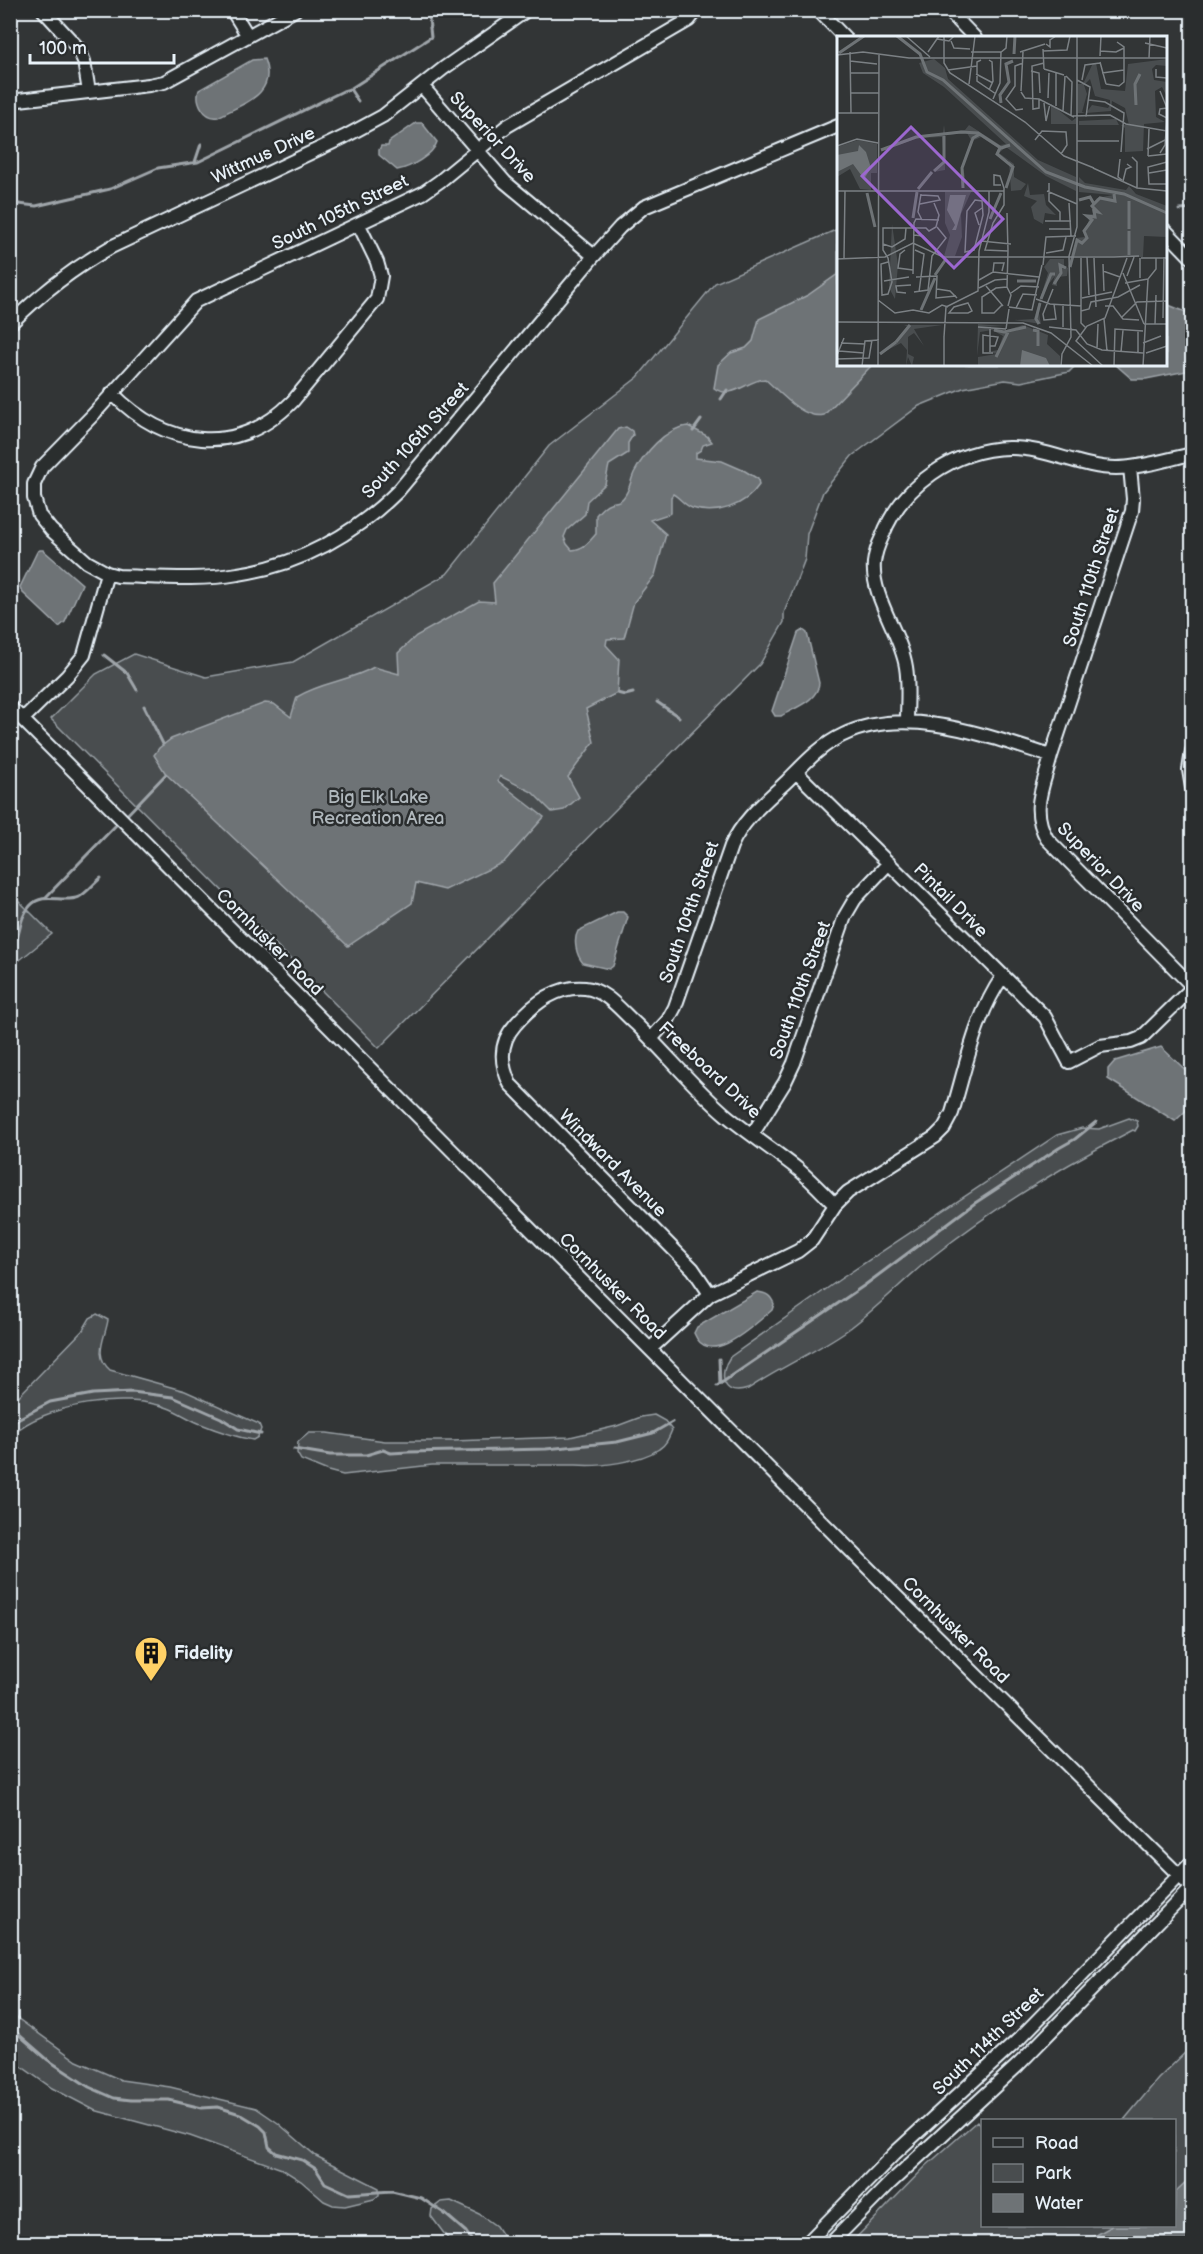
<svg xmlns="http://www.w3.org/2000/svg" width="1203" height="2254" font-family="'Balsamiq Sans',sans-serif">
  <rect width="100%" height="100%" fill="#323536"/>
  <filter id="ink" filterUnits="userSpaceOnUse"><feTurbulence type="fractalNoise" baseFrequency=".0167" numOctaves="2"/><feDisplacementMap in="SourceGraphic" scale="12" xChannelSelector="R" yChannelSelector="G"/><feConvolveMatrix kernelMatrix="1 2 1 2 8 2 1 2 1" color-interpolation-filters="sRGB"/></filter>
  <g filter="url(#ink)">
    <path fill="#494d4f" stroke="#989fa4" stroke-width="1.5" d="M838,229V364L1076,365L1069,372L1021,382L1005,380L963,388L919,406L852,456L823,492L807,534L805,559L784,613V622L760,664L379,1048L51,719L96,674L134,654L206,677L293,662L447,574L549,446L638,377L715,283Z
      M16,898L52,934L11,967V933Z
      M1129,1118L1137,1121L1138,1126L1135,1131L1133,1130C1062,1166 995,1207 932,1257C902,1281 877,1309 846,1331C814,1353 779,1368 748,1389C722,1398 718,1374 730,1357L839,1280L1057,1135L1082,1128L1099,1129Z
      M97,1314L108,1320C105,1339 93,1355 110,1370L185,1391L259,1424L261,1429L258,1437L253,1440C236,1437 218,1431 201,1424C190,1420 179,1412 168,1408C124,1392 46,1404 11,1435V1404L83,1330L90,1318Z
      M654,1415L665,1421L672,1430C669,1437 666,1445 659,1449C640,1462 599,1467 576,1465H432L343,1475L328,1471L301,1460L297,1453L298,1442L309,1433H327L385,1441H452L570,1437L617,1426L641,1417Z
      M10,2013L77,2061L121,2080L170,2087L256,2108L278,2123L316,2156L379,2188V2195L374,2199L345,2206L333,2205L324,2201L301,2181L282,2169L190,2136L94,2110L52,2088L11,2059Z
      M1192,2046V2243L850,2244L926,2166L977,2121L982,2127V2226H1174V2120H1124L1158,2079Z
      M451,2201L479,2214L496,2226L507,2243H451L431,2216L432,2209L441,2202Z"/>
    <path fill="#6e7376" stroke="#9fa5aa" stroke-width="1.5" d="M264,59C278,95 243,103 218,117C204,119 195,101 199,90L252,60Z
      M416,123H422L437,142C433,155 410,168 397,170L379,155V150L381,146H388L389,142Z
      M838,274V364L872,365L824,415C803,420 780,392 765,379C747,380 732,401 714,388L718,365L731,353L746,348L753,341L759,319L808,295Z
      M1166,304L1186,312L1192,317V370L1146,379H1132L1116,365L1166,364Z
      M688,426L707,436L712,442L703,445L701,450L696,453V458L722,461L745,471L758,479L759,485C745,506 716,516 692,508C684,505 680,498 673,494L671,497V513L650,520L666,534L655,575L634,602L624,638L607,639L606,645L619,659L617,693L586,709L594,742L568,777L579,797L564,810L552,812L532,792L500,776L498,781L544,817L504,862L445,890L416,883L412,903L348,946L166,774L154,755L159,748L171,739L265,703L274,704L291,717L297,697C321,682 350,681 374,667L399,674L398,653L416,636L479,601L495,602L493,583L618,429L626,427L632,431L633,435L628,443V453L609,465L605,484L587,501L585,514L567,530L564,537L567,544L572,550C584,549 589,542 596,534V515C600,510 604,505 610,503C615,501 619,503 623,498C630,490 630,482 634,473C644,454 665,428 688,426Z
      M40,550H43L82,584L65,622L59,627L22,592L20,587L37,552Z
      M803,630L807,633L819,683C818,701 794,708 781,716H775L772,711L798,633Z
      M617,912H623L628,917L613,966L609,969L583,963C576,955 573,940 578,931Z
      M1161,1047L1192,1076V1105L1175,1121L1108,1079V1069L1115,1061Z
      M757,1292C767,1293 771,1296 774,1304L772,1310C755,1324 709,1370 694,1333L697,1327Z
      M1191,2177L1192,2178V2243H1062L1093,2237L1112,2226H1174L1175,2192Z"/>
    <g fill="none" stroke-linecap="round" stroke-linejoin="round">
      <path stroke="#9fa5aa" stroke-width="3" d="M350,89L431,37L429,19
        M195,162L201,144
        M10,203L36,206L110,189L158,168L198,162L343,91L350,89L358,101
        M1180,210L1192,209
        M721,399L727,390
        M693,431L701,420
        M104,655L127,673L137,690
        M617,693L625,695L633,693
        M657,702L679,717
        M144,706L163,744
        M124,818L166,774
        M46,897L119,822
        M10,953C22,938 17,920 30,906C44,891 62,904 79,897C87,893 94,883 101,878
        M719,1359L720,1384
        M717,1386L865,1285L975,1203L1059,1148L1075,1139L1096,1122
        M10,1423L50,1402L93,1394L132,1392L173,1397L221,1418L238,1429L261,1434
        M294,1449L330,1455H366L383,1450L391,1453L408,1452L546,1449L617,1442L653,1433L672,1422
        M10,2027L48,2060L89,2087L114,2098L131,2100H169L202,2108L218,2107L240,2114L260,2126L266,2132L269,2147L276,2153L302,2160L316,2169L325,2183L349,2194L392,2191L421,2198L444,2213L466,2232L474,2244"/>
      <defs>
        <path id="minor" d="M43,10L78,48L84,61L89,92
          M232,10L248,36
          M697,10L689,20L507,126L440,181L423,193L196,301L92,416L42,467L34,484V498L39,515L51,530L87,562L107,573L118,576C157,577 199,581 238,574C300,565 355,534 399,490L594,256L620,227L644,207L838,126
          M818,10L845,38
          M948,10L975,38
          M422,86L505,182L594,256
          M10,101L149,85L164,82L295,10
          M1166,231L1192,258
          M10,324C41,293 74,268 111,247L344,137L383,116L444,68L527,10
          M112,393C166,448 237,458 293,401L377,299L381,276L377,262L359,225
          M10,707L889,1589L1192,1888
          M23,719L67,676L84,655L107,573
          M907,722C907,704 909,685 906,667C901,634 871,597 874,563C875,554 878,545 882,537C901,486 954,449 1009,448C1046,447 1080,468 1116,468C1141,468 1168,459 1192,454
          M1192,751L1189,770L1192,788
          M1051,756L1132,511L1133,499L1130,467
          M796,772L1045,1017L1069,1062L1100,1046L1131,1042L1141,1038L1192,988
          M651,1039L668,1020L675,1007L731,846C743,819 766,801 787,781C804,764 821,745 843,735C907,704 989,737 1051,756C1043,788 1030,809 1047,839L1192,986
          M752,1135L785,1082L794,1063L845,916L855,899L889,863
          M710,1294L693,1269L510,1084C500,1063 499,1043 515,1025C533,1004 556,985 585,988C606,990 621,1011 636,1024C666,1053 694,1088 726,1115C749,1134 775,1151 799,1170C812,1181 823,1193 835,1205
          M650,1349L710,1294L798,1251L812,1240L835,1205L848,1192L935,1137L944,1128L952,1113C966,1067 975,1016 1003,976
          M806,2244L895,2153L1018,2040L1192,1862
          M830,2244L891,2182L1018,2065L1192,1887"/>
      </defs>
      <use href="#minor" stroke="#e8f1f8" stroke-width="16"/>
      <use href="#minor" stroke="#2a2d2e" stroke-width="12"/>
    </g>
  </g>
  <defs>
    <symbol id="building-pin" viewBox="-11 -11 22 30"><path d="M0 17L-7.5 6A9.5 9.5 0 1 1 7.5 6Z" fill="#ffd166" stroke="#2a2d2e"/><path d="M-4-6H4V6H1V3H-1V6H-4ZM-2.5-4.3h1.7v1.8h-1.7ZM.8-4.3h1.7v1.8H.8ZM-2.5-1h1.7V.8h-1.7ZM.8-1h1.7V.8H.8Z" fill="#111"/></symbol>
  </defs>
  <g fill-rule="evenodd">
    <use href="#building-pin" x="132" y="1634" width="38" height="52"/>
  </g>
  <g text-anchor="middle" stroke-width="5" stroke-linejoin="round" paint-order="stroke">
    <g font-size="18" fill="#e8f1f8" stroke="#2a2d2e">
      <text transform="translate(493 137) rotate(47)" y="6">Superior Drive</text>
      <text transform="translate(263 155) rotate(-25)" y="6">Wittmus Drive</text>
      <text transform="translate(340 212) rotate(-26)" y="6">South 105th Street</text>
      <text transform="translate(415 440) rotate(-48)" y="6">South 106th Street</text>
      <text transform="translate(1091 577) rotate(-72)" y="6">South 110th Street</text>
      <text transform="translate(1101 867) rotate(46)" y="6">Superior Drive</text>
      <text transform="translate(951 900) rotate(45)" y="6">Pintail Drive</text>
      <text transform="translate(689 912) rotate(-71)" y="6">South 109th Street</text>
      <text transform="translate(270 942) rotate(45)" y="6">Cornhusker Road</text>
      <text transform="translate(800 990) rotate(-70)" y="6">South 110th Street</text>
      <text transform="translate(710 1070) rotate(43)" y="6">Freeboard Drive</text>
      <text transform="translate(613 1163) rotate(45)" y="6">Windward Avenue</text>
      <text transform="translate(613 1286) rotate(45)" y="6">Cornhusker Road</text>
      <text transform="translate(956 1630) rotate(45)" y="6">Cornhusker Road</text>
      <text transform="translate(988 2041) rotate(-44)" y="6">South 114th Street</text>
    </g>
    <g font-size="18" fill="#b0b8bd" stroke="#2a2d2e">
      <text x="378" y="803">Big Elk Lake<tspan x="378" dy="21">Recreation Area</tspan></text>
    </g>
    <g font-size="18" font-weight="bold" fill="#e8f1f8" stroke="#2a2d2e" text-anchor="start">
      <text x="174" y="1659">Fidelity</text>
    </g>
  </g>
  <g transform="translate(837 36)">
    <rect width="330" height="330" fill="#323536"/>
    <path d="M97,23L108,32L111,43L201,124L239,141V155L209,140L169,111L162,117L177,128V141L189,148L184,154L174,155L172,125L159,118L161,112L144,101L135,105L126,131L129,147H126L124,132L134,104L130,97L108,99V134L97,136L107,126L105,101L81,102L61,109L79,100L106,97L107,89L108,97L128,94L132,89L163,109L169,108L107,51L86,37L82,27ZM330,23V30L319,29L315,33L317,44L330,46V61L325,51L318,55L319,81L328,86L307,88L306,115L288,116V92L284,89H292L288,72L275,65L274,75L249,77L255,69L271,72L273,69V64L258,60L253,43L247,49L250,58L245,76L248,77H241V48H246L256,27H259L264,53L288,55L291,28ZM214,68L235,85L239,82V88H214ZM279,83L282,89H242V85ZM21,104L40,108V137H34V154L23,153L13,133L0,141V111ZM242,141L248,147L289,154L292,150L299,158L330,170V201L307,200L306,221L237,220L239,202L248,201L247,196L252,184L249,179L256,178L254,170L260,162L276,159L242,156ZM191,147L193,159L207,158L209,169L219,179L208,177L206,188L197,183L194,171L200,165L187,160ZM108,156H134L124,178L125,201L118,220H107L113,199L108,187ZM55,188L61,229L58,263L52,252ZM213,223H227V230L231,232L230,240L220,241V250L215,249L218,240L210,250L201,272L204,288L177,284L197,283L211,237L207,231ZM141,288L167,290L142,291L167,295L186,289L211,299L210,308L223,320V330H141V321L160,318L151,316L161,314L166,300L155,294L143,296L140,320ZM67,289H105L77,293L87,310L77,297L71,301V318L77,321L75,330L71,321L69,330L70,314L64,307L43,318L64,300L70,290Z" fill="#494d4f"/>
    <path d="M22,109L29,116L34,132L27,143L16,128L0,136V119L21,115ZM113,159H129L119,194H115L118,189L110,174ZM185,314L209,322L213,330H183Z" fill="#6e7376"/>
    <path fill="none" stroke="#6e7376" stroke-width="3" d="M60,0L83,18L90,36L106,44L209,136L248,151L287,158L330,177M2,17L27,0M177,18L178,0M164,67L163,59L172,46L169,28L176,25M299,69L298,48L303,38M163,112L160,118L176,131L169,152M44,114L79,101L124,96L141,97L164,112L173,109M97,135L107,126V100M126,152L125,132L136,102L143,98M81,153L95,136M30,157L38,191M242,164L253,161L257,168M292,165V193M76,182L80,156M153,183L164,157M292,219V195M233,231L240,204L245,207L250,202L247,195L255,184L250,180L258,181L257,175L261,176L255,170L263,162L278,165L277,158M98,239L109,223M180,245H199M217,248L224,237L223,229L229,232M204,263L214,238H218M84,274L98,242M202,288L199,283L203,267M157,294L167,296L189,291M196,294L201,295V310M59,306L73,289M43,318L59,306M159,321L172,294"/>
    <path fill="none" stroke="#7b8084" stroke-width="1.5" d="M69,0L93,21M107,0V27L113,37L188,86L227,120L257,132M100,3L112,5L117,0M114,5L117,12L133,13M308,7L330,12M209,8L213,11V4L219,0M206,13L207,33M206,15L230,14L233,0M263,15L279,16L287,12M13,16L14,77M91,16L102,0M134,16H164M183,16L208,8M163,17L169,12L170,0M0,19L26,16L72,22H330M263,20L264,0M312,22L313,0M144,24L140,26V45L159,58M152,24L155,26L156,45L152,54M13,25L40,28M263,26L269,48M207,33L227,39M319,33V41L330,42M111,34L140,30M194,35L202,37L203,57M13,37H42M265,37L287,34M139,38L156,47M229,40L235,46L234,80M240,44L253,51L249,81M245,44L248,29L263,27M132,48L138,0M269,48L282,50L287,46V11L280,6M184,55L186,16M323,55L330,72M184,56L188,62L202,63L237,81M13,57H42M211,62L212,37M156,63L163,47L164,16M202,63V72L196,73L195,30L207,27M252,64L268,66L287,77L284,116M207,67L209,85L213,68M219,70V37M330,72L323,73L322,78L330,82M186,73L179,74L169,63L178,50V30L186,27M226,75L228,40M0,77H41M236,80L273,79L289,88L330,95M198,104L205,95L229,96L230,109L224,118M240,105H282M0,110L20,103L41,107M310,113L328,104M323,117L328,109L330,82M311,120L312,93M311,120L330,118M295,121L300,126V152M283,123L281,141L285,144M330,126L311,131L312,148H330M256,132L300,152L330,155M312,137L330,134M286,145L289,133L294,131L290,128M212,147V165L223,176V185M164,149H157V139L163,140L167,152V169L156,187L148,214L171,215M0,155H167M210,155L240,168M84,158L81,176L85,184M138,164L145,165L146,179L137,214L128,216L130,175ZM97,167L102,179L99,191M232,167L234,200M83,168L103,164L101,160L84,159M170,177L171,215M208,185H234M142,189L138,177L145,172M212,193H234M77,199L86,200L99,214M144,205L174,208M46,208L55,211L68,203L69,192M68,214L63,218L61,232L76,234M78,214L87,218L82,256M171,215L170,251L174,259L171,270M209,217L226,214L229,201M250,221L252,259M277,221L302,220M7,222L8,155M244,222V287L249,292M257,222L259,271M303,222V242M304,222H330M0,223L48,221L76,207L106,221H277M51,226L44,228L45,259L51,258L55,246L51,222L46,214V192H89L92,195L99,191M266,228L267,255M206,229L209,201L239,200M266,235L283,241M156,236L157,227H167L165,235M286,237L307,288M76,238L77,187L79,183L102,184M290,240L297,221M79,241L100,240L99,262L119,260M142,244L156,236L202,241M47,245L72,241M288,247L311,243M149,250L166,270M142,252L158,244L170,243M100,253L113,255L120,262M216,253L206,278L207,284L219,283L217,268M77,256L91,254L95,220L109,202L100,191M69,257L60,256L59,250L74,249M174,257L184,250L202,251M245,262L275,256M199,263L213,268L244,270M41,264L58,277L76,274L92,277L105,269L111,271M131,267L135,275L131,277H112L117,271ZM165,269L157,277H145V261L159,252L170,251M268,270H276L286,283L302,284M172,271L195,274L205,229M179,272L186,258L200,259M244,275L252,273L254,266L281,261L303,249M284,282L300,266L330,265M326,282L327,221M267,283L270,315M0,286L186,287L214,297L256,330M307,288H330M318,288L319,259M141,291L169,293M212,291L239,294L250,308L265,314L306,317M226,291V268M169,293L172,273M301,295V317M107,301L109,271L141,255L142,215L152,176V155M4,307L28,308M306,307L324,300M153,310H158L161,301L146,299V317H156M260,312L261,288M2,315L27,317M153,316V291M284,316L286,294M309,317L330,310M0,319L7,302M0,323L32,322L35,304M25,330L28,305L42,304M41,330L42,18M107,330V300M224,330L225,318L234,301L232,220L240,191V0M266,330L239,305L250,290L268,282L290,222M277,330L278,293L306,295M306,330L311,243L319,233V222"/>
    <path fill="#9c67d0" fill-opacity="0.15" stroke="#9c67d0" stroke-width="3" d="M74,91L166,183L117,232L25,140Z"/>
    <rect width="330" height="330" fill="none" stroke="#e8f1f8" stroke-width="3"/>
  </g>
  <rect width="1203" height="2254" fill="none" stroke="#2a2d2e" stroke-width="36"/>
  <rect x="18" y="18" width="1167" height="2218" fill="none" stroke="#e8f1f8" stroke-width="2" filter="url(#ink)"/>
  <rect x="981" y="2119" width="195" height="108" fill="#2a2d2e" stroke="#767b7f" stroke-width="1.5"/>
  <rect x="993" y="2138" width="30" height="9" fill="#2a2d2e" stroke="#767b7f" stroke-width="1.5"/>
  <text x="1035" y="2149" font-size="18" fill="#e8f1f8">Road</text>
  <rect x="993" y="2164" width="30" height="18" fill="#494d4f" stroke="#767b7f" stroke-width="1.5"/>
  <text x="1035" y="2179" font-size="18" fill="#e8f1f8">Park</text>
  <rect x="993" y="2194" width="30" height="18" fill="#6e7376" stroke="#767b7f" stroke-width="1.5"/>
  <text x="1035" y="2209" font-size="18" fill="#e8f1f8">Water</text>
  <path d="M30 54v9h144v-9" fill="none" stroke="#e8f1f8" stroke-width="3"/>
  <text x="39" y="54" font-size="18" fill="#e8f1f8" stroke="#2a2d2e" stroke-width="4.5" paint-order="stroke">100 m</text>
</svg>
